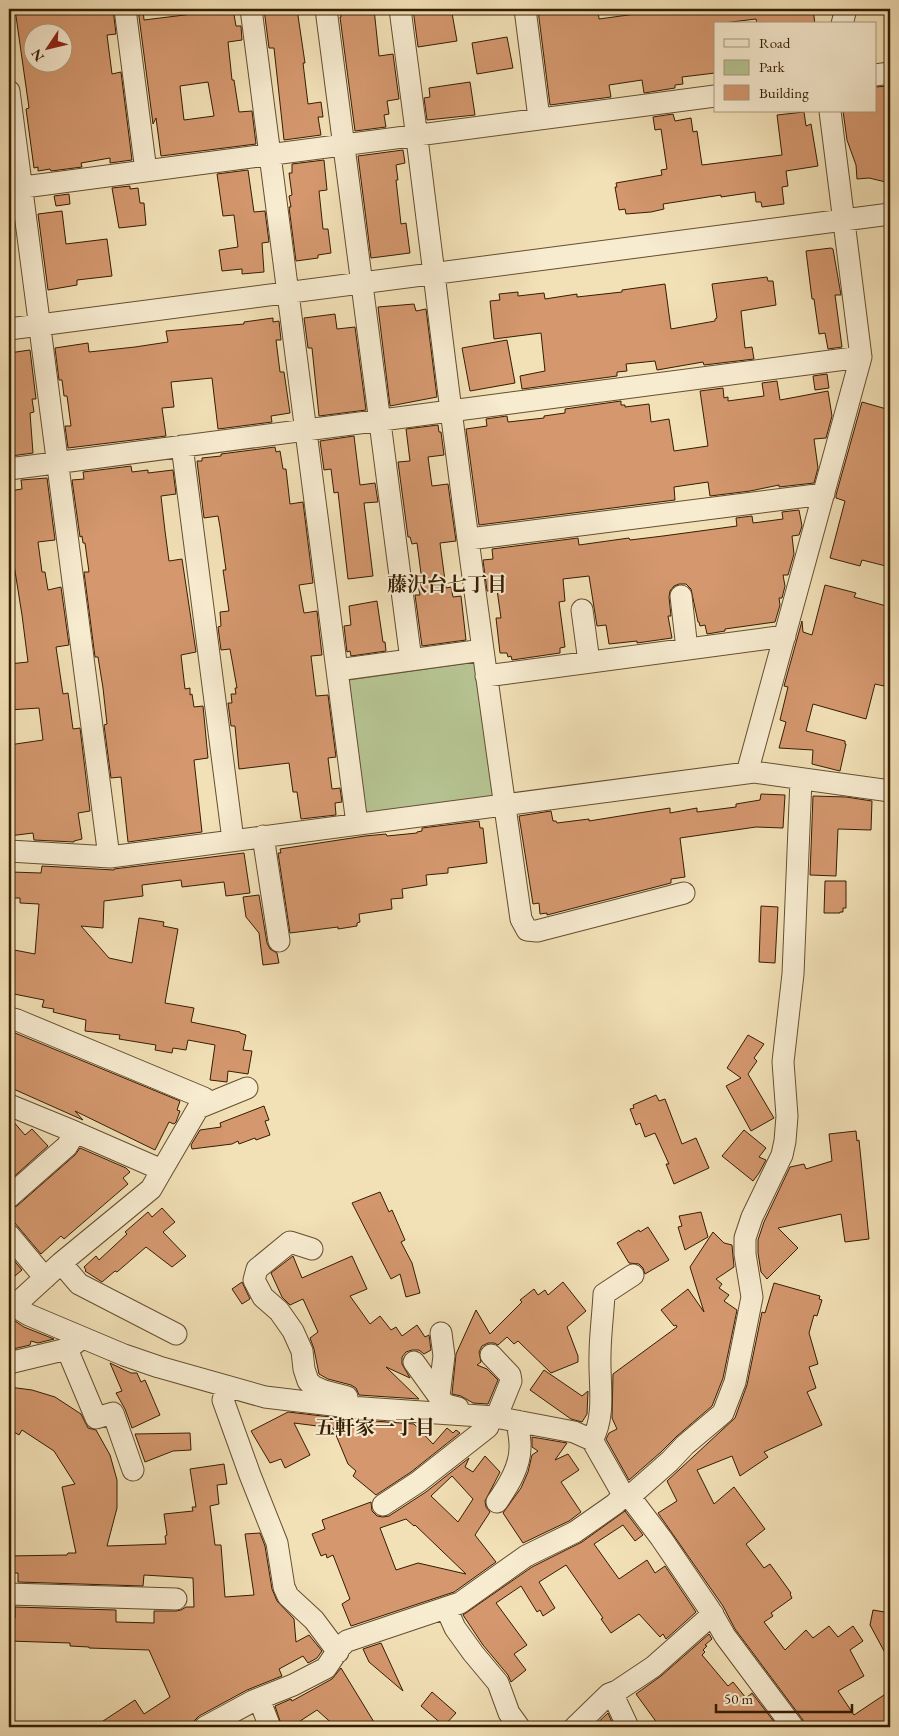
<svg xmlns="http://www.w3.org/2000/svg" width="899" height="1736" font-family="'EB Garamond','Noto Serif JP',serif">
  <rect width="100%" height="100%" fill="#f2e0b6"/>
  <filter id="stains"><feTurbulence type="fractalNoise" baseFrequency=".004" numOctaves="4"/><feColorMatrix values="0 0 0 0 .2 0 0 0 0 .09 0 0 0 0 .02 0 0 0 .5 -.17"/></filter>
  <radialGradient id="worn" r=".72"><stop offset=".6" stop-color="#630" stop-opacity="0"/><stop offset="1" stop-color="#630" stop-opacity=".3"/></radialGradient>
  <path fill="#b6c392" stroke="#76704a" d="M476,662L494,797L366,814L349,680Z"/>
  <path fill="#d4976e" stroke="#361d02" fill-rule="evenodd" d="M15,9H113L116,34L107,35L112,74L121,72L132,160L110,163V158L81,163L82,167L51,171L50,169L38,171V167L34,168L26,109L29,108ZM32,32H62V62H32Z
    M138,9H143L144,20L233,9L236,26H241L242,40L228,42L232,80H234L239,112L252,111L256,144L161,156L156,118L153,124ZM208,82L214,116L184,120L180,86Z
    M264,9H297L305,63H303L308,104L321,102L323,117H318L321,135L284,140L274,48H269Z
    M340,9H374L379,56L393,54L399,99L387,101L389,114L384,115L386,127L355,131L340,17H341Z
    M413,9H448V14L452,13L457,41L418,47Z
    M550,9H598L599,19L650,12V9H813L815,24H757L756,19L715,24V73L682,77L683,84L675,85V88L644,93L642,80L609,85L611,97L550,105L538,10Z
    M507,37L513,68L477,74L472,43Z
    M470,82L475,115L427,120L424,98L430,97L429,88Z
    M890,86V183L869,178L857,179L856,165L847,140L843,111H875V87Z
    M804,112L806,126L811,124L818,166L786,171L788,186L782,187L784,204L762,207L761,202H756L755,192L721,197V195L663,204L664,209L651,212L626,214L625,209L619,210L615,187H617L616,183L662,175L661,170L667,169L661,129L655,130L653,117L673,114L675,121L691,118L693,132L697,131L702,165L782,155L777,115Z
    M403,150L405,163L396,165L398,180H396L401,224L406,223L410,253L371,258L358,156Z
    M324,160L327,190L319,191L323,229H328L331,253L318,255V258L296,261L289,207H291L289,196L292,195L289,173H292V164Z
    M248,170L254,212L265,211L269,242L262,243L264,272L242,274V269L222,271L219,250L238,247L234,215L223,216L217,174Z
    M130,186V189L138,188L140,203H144L146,225L119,228L112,188Z
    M69,194L70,204L56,206L54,196Z
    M62,211L66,244L107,239L112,276L77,280V285L48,290L38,214Z
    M831,248L833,249L841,295H835L842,347L828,349L825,333L819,334L814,299H812L806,251Z
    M767,277L768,281H773L776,305L741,311L745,348L752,347L754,359L704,365L703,362L657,370L655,361L626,364L627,371L617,372V376L522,389L520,376L545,371L541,333L494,339L490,301L500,300L499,294L518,292V296L544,293L545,299L577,294V297L622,292V290L665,284L671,329L715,321V319L717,318L712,284Z
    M414,304L416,311L426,309L437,397L390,406L378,307Z
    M335,314L337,329L355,327L366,410L319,416L312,348H308L304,318Z
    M273,318V322L279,321L281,340H276L280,372H284L290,413L271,416L272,422L218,429L212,378L171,382L174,407L162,408L166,436L68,448L65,426H71L67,396H64L62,380H59L55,348L88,343L89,352L135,347L168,342L166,331L244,324V322Z
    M507,340L515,383L470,391L462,348Z
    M30,350L36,399H32L34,412L30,413L33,453L11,456L9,440V353Z
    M827,374L829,388L815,390L813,376Z
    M777,381L780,400L828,391L832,416L826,438L814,439L818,468L814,483L779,487V485L750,491L710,496L708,482L674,487L675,500L479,525L466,429L487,426L486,419L507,416L508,422L544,418V416L565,413V409L621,401V405H625V407L649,404L651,422L669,419L674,451L708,446L700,391L723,388L724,398L728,397V401L764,396L762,383Z
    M862,402L890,410V567L862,560L860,566L830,558L845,501L836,498V495Z
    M438,425L439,432H441L444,455L428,457L432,486L448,484L456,541L440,543L446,588L451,587L453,597L461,596L466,640L422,646L415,595H420L418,585L422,584V581L417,543L412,544L410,537H408L398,462L410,461L406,429Z
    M354,436L360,485L375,483L378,502L364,503L373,576L348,579L338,492L334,493L331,469L324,470L320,441Z
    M275,447L276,452L280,451L283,469H286L290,504L303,502L313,583L299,585L304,613L317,611L322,655L311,656L316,696L328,695L336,757L328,758L332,789L340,788L342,802L335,803L336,815L301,819L297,792H293L289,763L239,769L235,726H231L228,703H232L231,694H236L235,688H237L230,649L221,650L218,627L221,626L220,612L229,611L223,570H226L220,527L218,516L204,518L197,461H202V458L221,456V454Z
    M131,466L132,472L148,470V473L173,470L176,494L161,496L165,531L169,561L182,559L196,652L181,655L185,689L190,688V695L192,694L194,707L203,706L208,758L194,760L202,832L128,842L121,777L111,778L104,725L107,724L103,688L98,657H95L84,572H89L85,543H83L82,536L80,537L72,480L84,479L83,472Z
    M47,478L55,540L38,542L42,572H45L48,590L61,587L69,645L56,647L63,694L68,693L73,729L80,728L90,811L78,813L82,839L74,841V842L34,840L33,833L9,836V745L43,740L39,708L9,710V664L28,662L22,615L11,546H9V491L22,489L21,480Z
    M799,510L802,526L799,535L792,536L794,554L788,575H783L785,586L782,598H779L780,605L775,622L725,629V631L707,634L705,625L700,626L699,622H698L691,589L686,584H679L674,586L670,591L669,597L671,616H668L672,638L637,643V641L609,644L606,625L597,626L589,576L563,579L565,601L559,602L565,647L560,648V653L512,660L511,656L508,657L507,653H500L496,618H501L497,590L487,591L483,560L493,559L492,549L578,538L579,545L629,538L630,540L663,536L737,526L736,518L752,516L753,523L783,519L782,512Z
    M825,585L856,593L854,597L890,607V661L884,686L875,684L866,719L813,704L806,731L845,741V744H846L840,771L812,764L813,750L779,748L786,722L780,720L788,687L784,686L802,621L803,632L812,635Z
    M377,601L383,642H385L386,651L351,656L350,651L347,652L344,626L351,625L349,606Z
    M761,794L785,795L783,828L756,827L680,838L685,877L671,879V883L547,915V913L540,914L539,903L533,904L519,816L551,811L553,821H556L557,823L589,819V821L670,808V813L697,808V812L736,807V804L760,800Z
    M813,796L846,797L872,801L871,830L838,829L836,876L810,875Z
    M479,821L480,828H483L487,863L448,868V873L426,875L427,885L402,889L403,898L391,899L392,909L359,914L360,922L357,923V926L338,929V927L290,933L278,853H281L280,849L365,836L386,834L387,836L417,833V832L422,831V828Z
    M244,853L250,893L226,896L224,882L182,887L181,880L142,885L143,896L104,901L103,928L81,926L109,958L132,963L139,918L164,922L163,926L178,929L165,1003L194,1008L191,1022L240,1032V1033L246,1035L243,1050L252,1051L248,1074L228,1071L227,1082L210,1080L215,1045L188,1040L186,1050L173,1048L172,1053L155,1050L156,1045L119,1039L120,1035L85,1031L86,1020L53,1012L54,1009L42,1007L44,1000L9,993V949L35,954L39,904L20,903V898H9V874H10L11,872L41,873L42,866L114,870V869Z
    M825,881H846V908H843V912H840V913H824Z
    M259,895L267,943L270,949L277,953L279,963L263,965L259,933L246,917L243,897Z
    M761,906L778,907L775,963L759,962Z
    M9,1032L15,1033L180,1101L177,1110L180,1111L176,1122L174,1124L169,1122L155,1150L75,1111L83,1120L9,1087Z
    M748,1035L764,1044L754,1058L757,1061L748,1074L774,1118L751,1131L726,1086L741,1078L727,1068Z
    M656,1095L659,1101L665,1099L682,1144L696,1138L709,1168L674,1184L666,1164H669L655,1133L645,1137L640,1123L636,1125L630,1109L634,1108L633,1105Z
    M264,1106L269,1120L265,1121L270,1135L256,1140L255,1138L239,1144L238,1141L232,1144L192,1149L191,1145L200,1130L221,1127L220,1123Z
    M9,1118L12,1120L25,1135L32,1129L48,1146L9,1181Z
    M744,1130L766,1148L759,1157L766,1160L759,1173L753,1181L722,1156Z
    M856,1131L857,1141L859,1140L869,1239L845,1242L841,1214L778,1228L798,1248L767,1279L761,1272L758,1253V1240L764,1222L790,1167L804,1164L806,1169L832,1161L829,1134Z
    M80,1148L126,1168L130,1172L123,1178L128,1184L64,1239L61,1236L41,1254L9,1216V1209L17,1206L75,1155Z
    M380,1192L389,1212L392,1210L405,1240L401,1242L412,1263L420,1293L406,1297L400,1274L391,1279L352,1203Z
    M162,1208L175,1222L163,1232L186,1256L172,1267L146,1247L117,1272L115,1271L102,1282L85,1271L86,1270L84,1267L96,1256L99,1260L127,1234L125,1232L148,1212L152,1217Z
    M701,1212L708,1237L685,1250L678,1227L682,1226L679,1216Z
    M648,1227L669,1260L645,1274L643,1268L639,1264L629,1263L617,1243L639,1230L640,1232Z
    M713,1232L724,1243L732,1245L734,1267L716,1279L722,1284L719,1288L729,1295L724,1301L737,1310L723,1378L712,1406L677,1436L661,1452L629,1480L606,1439L609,1433L617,1429L612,1418L613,1374L677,1327L676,1325L674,1326L661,1310L688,1289L704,1312L690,1267Z
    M293,1256L302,1278L352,1256L367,1289L350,1296L370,1324L380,1316L391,1330L396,1327L402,1336L417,1325L425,1337L429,1335L431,1350L424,1354L419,1350H412L406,1352L402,1357V1364L410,1378L386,1367L419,1399L359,1395L356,1388L351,1385L328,1379L319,1374L314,1349L310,1338L318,1332L303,1299L290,1305L282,1297L271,1273Z
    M12,1258L22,1270L9,1281V1260Z
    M242,1282L250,1299L242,1304L232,1289Z
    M563,1282L586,1311L567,1327L578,1356V1362L551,1373L518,1341L514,1344L507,1337L498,1345L494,1343H488L482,1346L479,1352L481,1362L477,1365L487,1369L498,1380L488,1404L473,1403L461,1396L452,1394L456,1354L476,1310L490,1334L522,1302L520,1300L534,1289L538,1295L545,1290L548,1295Z
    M774,1283L820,1296L819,1299L822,1300L817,1316L814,1315L809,1333L818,1364L809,1367L816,1388L807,1392L822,1425L764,1452L768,1457L740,1476L732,1456L697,1470L714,1504L734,1487L765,1529L746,1544L764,1568L770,1564L791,1593L790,1594L792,1598L771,1613L773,1616L764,1622L785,1650L806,1630L813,1638L829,1626L838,1637L853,1626L863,1641L850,1650L864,1676L838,1691L854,1715L890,1691V1727H805L803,1720L735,1629L723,1606L658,1513L677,1501L667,1481L735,1418L747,1385L762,1312L765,1313Z
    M9,1317L24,1327L54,1339L38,1343L31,1341L30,1345L9,1350Z
    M110,1363L131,1373H137L141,1382L145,1380L160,1415L132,1428L125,1409L116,1393L122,1391Z
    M544,1370L582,1396L588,1391L587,1414L582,1422L571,1419L530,1390Z
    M9,1387L32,1390L55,1397L81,1414L88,1428L96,1430L110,1455L117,1480V1508L107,1546L166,1544L165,1536L167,1535L164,1514L193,1511L192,1507H196L190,1469L224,1464L227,1484L217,1485L219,1504L210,1506L215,1545H221L225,1597L254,1595L245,1534L260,1533L265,1546L272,1589L277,1601L294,1619L296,1642L309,1635L322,1651L317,1658L308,1663L303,1656L279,1669L282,1676L247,1690L199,1716L194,1721L193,1727H94L135,1700L144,1714L170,1697L149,1650L89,1648V1647L70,1646V1643L9,1641V1618H15V1607L116,1610V1622L154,1623V1611H176L181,1610L186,1607H194L193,1578L144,1575L143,1586L18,1582V1573H9V1556L67,1555L68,1553H76L62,1487L75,1484L54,1451L22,1430L19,1435L9,1429Z
    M288,1412L348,1419L414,1424L433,1444L447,1428L453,1433L456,1430L460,1433L411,1472L376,1495L353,1476L356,1471L348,1464L333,1428L294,1423L310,1455L285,1468L281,1459L270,1463L251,1431Z
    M190,1433L191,1450L173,1451L145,1462L135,1434Z
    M532,1437L567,1443L555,1460L568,1454L579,1470L561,1482L581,1512L569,1521L523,1543L503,1513L521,1488L528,1472L532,1455L538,1451L532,1447Z
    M485,1456L500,1472L485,1501L486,1507L490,1512L475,1535L496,1562L454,1592L351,1626L342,1604L350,1599L333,1555L327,1558L326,1554L321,1556L312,1534L325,1529L322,1520L371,1502L372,1511L377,1516L383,1517L389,1516L426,1492L469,1458L465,1467L473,1472ZM452,1476L473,1499L458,1522L431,1496ZM406,1519L414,1526L415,1525L466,1574L418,1563L396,1570L380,1528Z
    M625,1511L643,1535L635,1541L623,1525L594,1544L619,1579L647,1560L655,1573L665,1566L696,1612L666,1639L663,1634L660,1637L639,1614L611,1633L601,1619L603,1618L566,1565L539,1582L555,1608L543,1616L540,1610L537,1612L521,1586L496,1603L527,1645L514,1654L526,1670L511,1682L508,1675L483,1645L463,1615L532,1567L582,1542Z
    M873,1610L890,1613V1662L870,1625Z
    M709,1634L712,1639L705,1645L707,1646L703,1650L705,1652L702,1655L728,1686L733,1682L746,1698L752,1693L778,1727H660L636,1694L661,1676Z
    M381,1643L403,1691L369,1662L363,1649Z
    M341,1668L377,1727H336L317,1710L291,1727H282L275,1706L291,1699L292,1701L332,1679Z
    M432,1692L456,1713L444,1726L421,1706Z
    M608,1713L614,1727H593Z"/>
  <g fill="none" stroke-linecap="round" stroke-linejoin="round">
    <defs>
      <path id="minor" d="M125,9L146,171
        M251,9L357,824
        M326,9L411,660
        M400,9C412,97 423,186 434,274C460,490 490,704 521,919L527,930L537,931L684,893
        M525,9L539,118
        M842,24L846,9
        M875,75L890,73
        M9,91L109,857
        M9,189L715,96
        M9,329L890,214
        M182,446L233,840
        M9,469L861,357
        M469,539L824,494
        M681,596L687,649
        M582,610L589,662
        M337,670L483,650
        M486,676L785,636
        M747,773L861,357L830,111
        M263,836L279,941
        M9,851L110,857L754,772L890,791
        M9,1018L17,1020L204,1098L162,1170
        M9,1105L75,1132L162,1170L151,1189L61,1263L14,1306
        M198,1108L247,1088
        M9,1197L67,1146L75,1132
        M9,1235L45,1278
        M312,1249L290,1242L257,1269L254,1280L263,1297L279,1311L293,1331L302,1351L304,1369L308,1381L313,1386L324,1391L347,1397
        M61,1263L79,1284L176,1334
        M9,1303L29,1315L124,1355L159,1367L265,1397L349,1407L495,1417L574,1432L592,1440L621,1491L633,1501L661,1538L710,1610L725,1636L793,1727
        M67,1349L96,1418L113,1413L133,1470
        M491,1355L510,1375L511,1381L496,1418
        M414,1362L442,1401L446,1405L458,1408L460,1414
        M9,1363L67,1349L77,1342
        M227,1387L223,1400L250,1475L277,1543L284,1587L288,1596L314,1620L338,1652
        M439,1396L444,1356L441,1333
        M592,1440C606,1416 599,1383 600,1356C600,1335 603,1315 604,1294L633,1275
        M629,1497L670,1461L685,1445L723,1413L735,1382L752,1297L745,1254V1238L752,1217L782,1155L785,1141L787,1116L783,1062L793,974L801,779
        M497,1502C508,1486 521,1466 520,1445C520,1437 518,1429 517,1421
        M383,1505L418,1482L488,1427L490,1417
        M9,1594L176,1599
        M446,1608L455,1628L473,1653L498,1683L509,1713L519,1727
        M612,1693L628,1727
        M259,1699L270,1727
        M205,1727L253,1701L293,1685L326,1668L340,1647L347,1641L460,1603L526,1556L575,1532L615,1504L625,1494
        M575,1727L609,1694L617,1691L653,1667L713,1614"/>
    </defs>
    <use href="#minor" stroke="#654e2f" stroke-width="23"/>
    <use href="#minor" stroke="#f7ebd0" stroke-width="21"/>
  </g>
  <g text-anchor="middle" stroke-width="4" stroke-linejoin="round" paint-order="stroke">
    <g font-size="20" font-weight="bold" fill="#361d02" stroke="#f7ebd0">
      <text x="447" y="591">藤沢台七丁目</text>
      <text x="375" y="1434">五軒家一丁目</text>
    </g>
  </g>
  <rect width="899" height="1736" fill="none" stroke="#f2e0b6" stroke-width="30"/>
  <rect x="10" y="10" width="879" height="1716" fill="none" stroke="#361d02" stroke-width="2.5"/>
  <rect x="15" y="15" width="869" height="1706" fill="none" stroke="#361d02"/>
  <rect x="714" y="22" width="162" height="90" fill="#f7ebd0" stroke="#aa997e"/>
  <rect x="724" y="39" width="25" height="8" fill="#f7ebd0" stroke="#aa997e"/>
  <text x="759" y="48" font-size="15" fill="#361d02">Road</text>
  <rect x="724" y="60" width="25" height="15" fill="#b6c392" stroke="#aa997e"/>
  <text x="759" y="72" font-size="15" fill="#361d02">Park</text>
  <rect x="724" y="85" width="25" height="15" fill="#d4976e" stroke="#aa997e"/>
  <text x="759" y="98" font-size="15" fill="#361d02">Building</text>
  <g transform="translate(48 48) rotate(235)"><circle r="24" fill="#f7ebd0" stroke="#aa997e"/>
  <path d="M0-4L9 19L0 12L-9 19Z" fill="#8f2418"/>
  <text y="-8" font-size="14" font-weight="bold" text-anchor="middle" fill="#361d02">N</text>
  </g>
  <path d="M716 1704v8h136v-8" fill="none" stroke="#361d02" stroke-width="2.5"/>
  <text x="724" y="1704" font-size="15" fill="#361d02" stroke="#f7ebd0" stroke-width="4" paint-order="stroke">50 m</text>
  <rect width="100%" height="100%" filter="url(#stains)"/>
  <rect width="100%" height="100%" fill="url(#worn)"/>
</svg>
